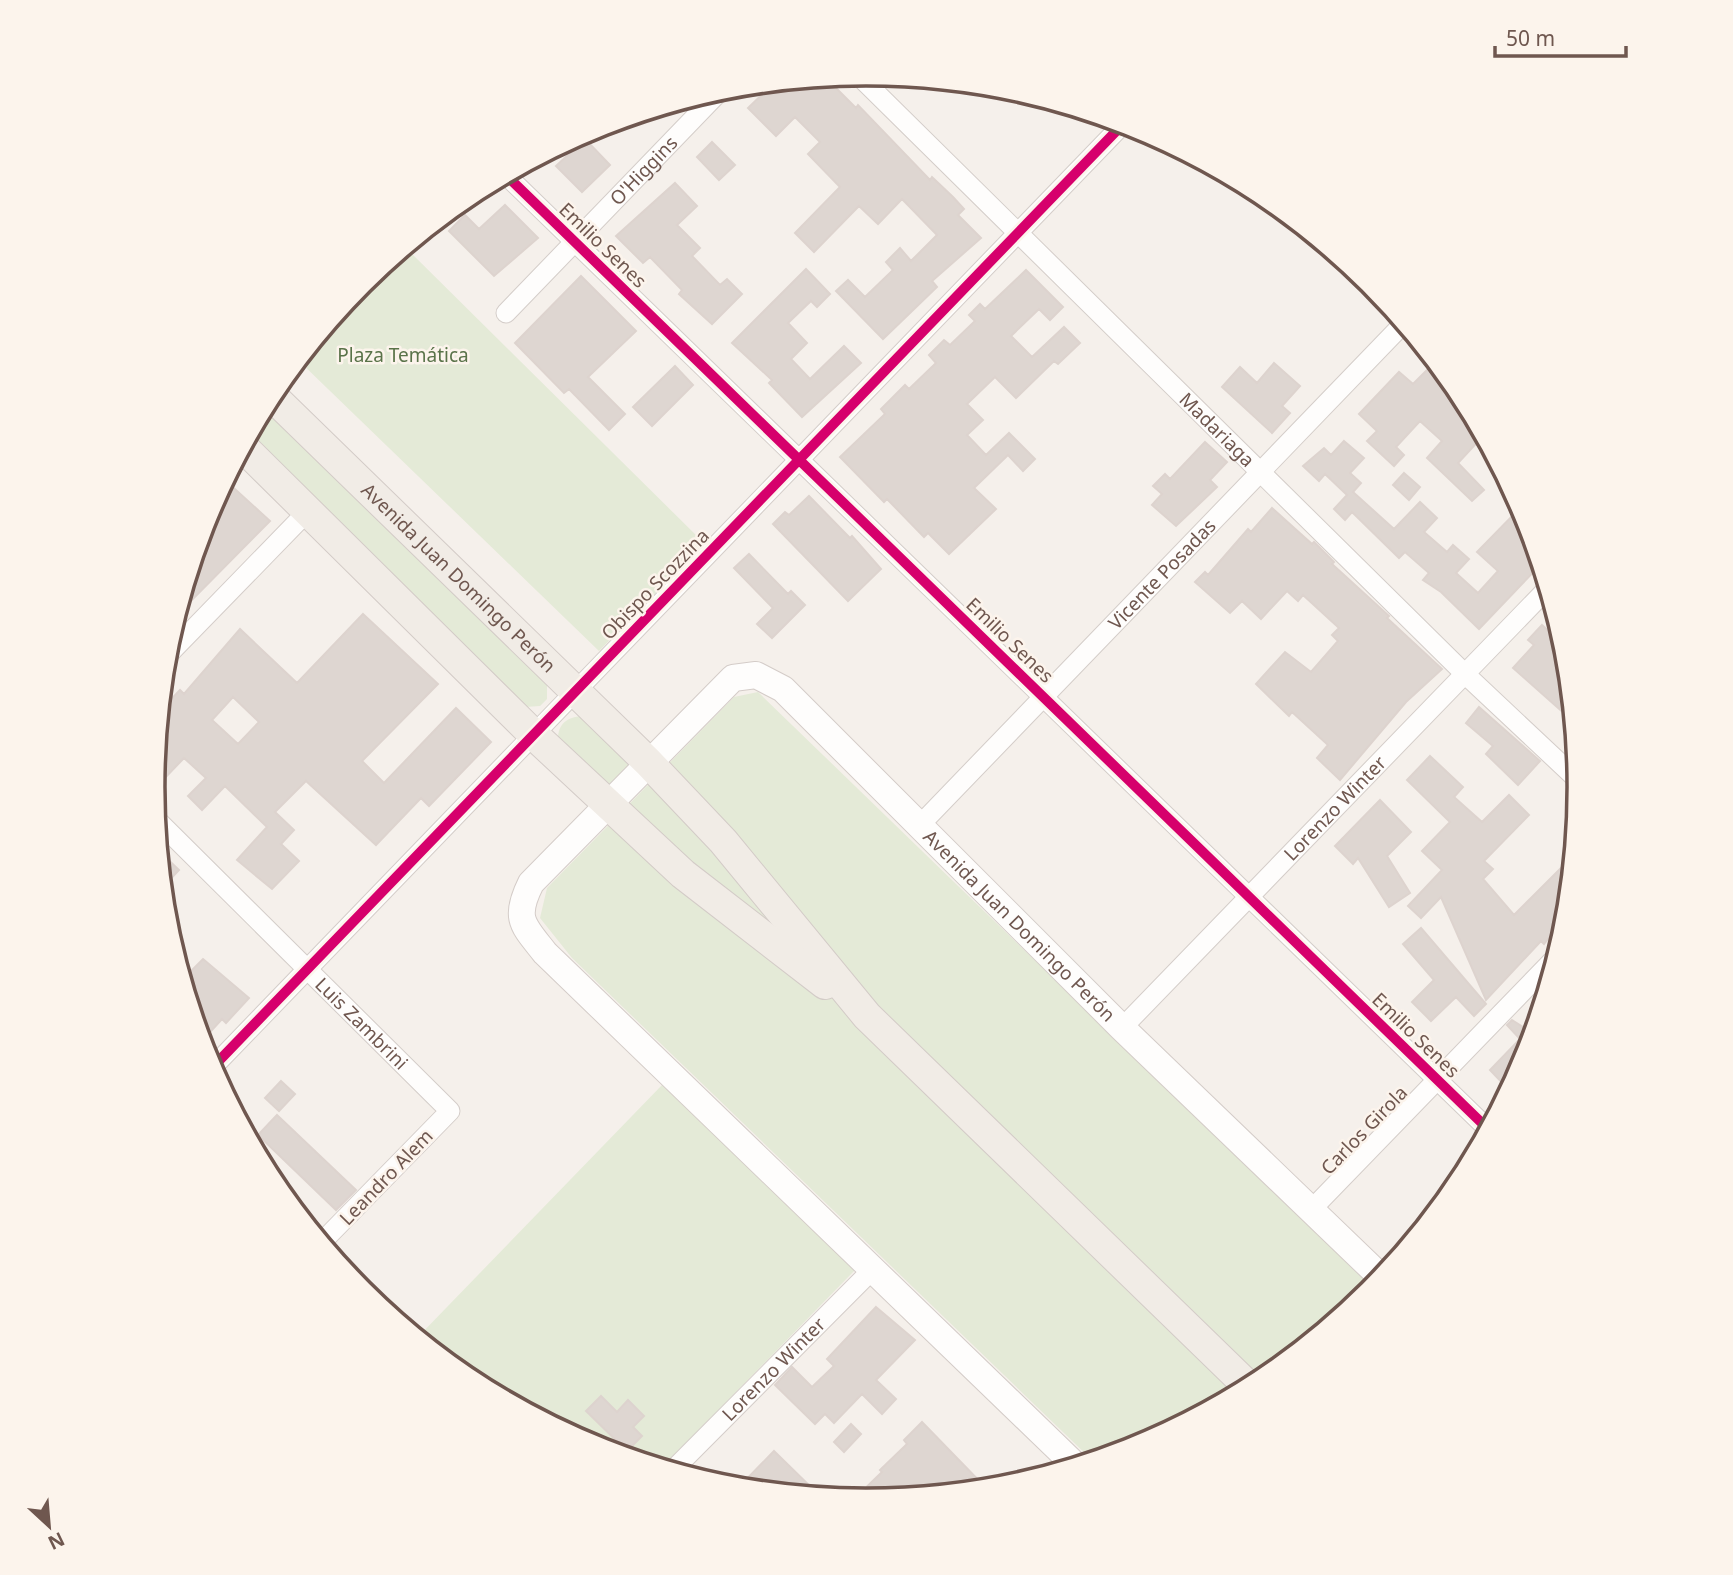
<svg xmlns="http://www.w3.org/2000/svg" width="1733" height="1575" font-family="'Noto Sans',sans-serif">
  <rect width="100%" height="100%" fill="#f5f0eb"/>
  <path fill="#e4ead7" d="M405,247L704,543L599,651L298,360L362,282Z
    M264,407L547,682V699L540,706L525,707L247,439Z
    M758,692L1374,1289L1371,1293L1263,1381L1139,1447L1093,1461L572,958L540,918L547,888L734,697Z
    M582,716L631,765L610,788L558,739C558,724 567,717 582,716Z
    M662,1085L855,1270L662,1468L593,1447L469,1381L417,1338Z"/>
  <path fill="#ded6d1" stroke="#ddd3ce" stroke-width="2" fill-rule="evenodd" d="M826,78L856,108L858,105L930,180L932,177L953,197L964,209L958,215L981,238L932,281L937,287L883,339L836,291L848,280L865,297L893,270L886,262L900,248L911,261L937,235L902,199L878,224L859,206L814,252L795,233L840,187L808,154L820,142L795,117L776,136L748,108L774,83Z
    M585,139L610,165L582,192L556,166Z
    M712,142L735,165L719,180L697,157Z
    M675,183L697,206L677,225L700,248L692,256L720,285L727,279L742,294L712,324L679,294L682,290L650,257L643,263L616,236Z
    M505,205L538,238L494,276L449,231L465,215L479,229Z
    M806,269L830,294L817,307L811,301L788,323L807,343L791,359L810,379L844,346L861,363L802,417L769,383L772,380L732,343Z
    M1026,270L1063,307L1050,320L1039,309L1011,336L1032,357L1064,327L1080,343L1058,364L1054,361L1016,398L995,377L967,404L983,420L967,435L986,455L1009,433L1035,459L1023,471L1008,455L974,488L996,509L949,554L928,533L924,537L887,499L884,502L840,457L885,414L881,409L905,385L909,389L936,363L929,355L944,340L950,345L975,321L969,315L980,304L985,309Z
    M581,276L636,331L588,377L625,414L609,430L569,389L564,393L515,343Z
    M1436,361L1460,391L1484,435L1458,463L1484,490L1472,501L1427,458L1442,441L1420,421L1396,447L1404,455L1394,466L1367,441L1377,431L1359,414L1399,372L1413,384Z
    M1274,363L1300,386L1282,406L1290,413L1272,433L1222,387L1240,367L1257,383Z
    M675,366L693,385L652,426L633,407Z
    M1344,441L1364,458L1350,473L1361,483L1353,492L1394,529L1420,502L1437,518L1424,532L1447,552L1453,545L1469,559L1456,573L1478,593L1498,571L1477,552L1522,506L1541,564L1479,629L1441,592L1423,580L1429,573L1405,552L1399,558L1352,512L1345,520L1334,509L1347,495L1325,474L1319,481L1303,466L1324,448L1331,455Z
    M1205,442L1227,462L1210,480L1217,487L1176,526L1152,505L1162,494L1153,486L1165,474L1170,479Z
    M1404,473L1420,487L1409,500L1393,485Z
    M225,480L270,521L176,616L207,514Z
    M809,496L850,538L852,536L881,569L848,601L773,524L785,512L789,515Z
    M1272,508L1312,544L1314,542L1334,562L1332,564L1389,616L1387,618L1442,669L1406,702L1340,780L1317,758L1328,745L1292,712L1289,716L1256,684L1285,652L1311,672L1338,641L1332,635L1339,628L1303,595L1298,601L1287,591L1261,619L1242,601L1230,613L1195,582L1205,572L1208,575L1248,529L1251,532Z
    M749,554L788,594L791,591L805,605L772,638L757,624L773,608L734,568Z
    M363,614L438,684L362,761L384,783L456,708L491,742L429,806L421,798L376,845L306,781L275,812L294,830L281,844L299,861L272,889L237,860L267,827L225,786L202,810L188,796L206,778L184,758L161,782L154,775L160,711L180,690L184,694L240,629L297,683ZM233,697L259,722L238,744L212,720Z
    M1542,625L1552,634L1560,625L1567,649L1574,722L1513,668L1534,645L1528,640Z
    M1479,707L1540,761L1518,785L1486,754L1493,746L1466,723Z
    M1430,756L1463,787L1454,797L1482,822L1509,795L1529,815L1484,861L1493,869L1483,879L1514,915L1574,855L1568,914L1544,944L1541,941L1486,1000L1441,897L1421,918L1408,906L1442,870L1422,851L1450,822L1407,780Z
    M1380,800L1411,832L1387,856L1410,893L1389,907L1358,858L1353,864L1335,846Z
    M159,851L179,870L162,888L160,868Z
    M1421,928L1486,1004L1474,1016L1456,997L1431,1021L1412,1002L1434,980L1403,944Z
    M203,959L249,998L226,1023L222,1019L201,1042L182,980Z
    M1512,1020L1534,1034L1526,1061L1510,1091L1490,1070L1520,1039L1507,1025Z
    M281,1081L295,1094L279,1111L265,1098Z
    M277,1115L356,1190L336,1210L258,1135Z
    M876,1307L915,1340L876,1380L896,1399L882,1414L862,1394L834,1423L825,1414L815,1424L775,1385L792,1367L812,1387L834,1366L827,1359Z
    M601,1396L617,1412L628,1400L644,1416L633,1427L642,1436L627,1451L586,1411Z
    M922,1422L988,1490L853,1500L882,1472L880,1470L907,1444L904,1440Z
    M851,1424L861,1434L844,1452L834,1442Z
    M774,1451L821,1497L737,1489Z"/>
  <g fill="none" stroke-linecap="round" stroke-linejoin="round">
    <defs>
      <g id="street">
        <path id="s1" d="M857,74L1465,674L1580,782"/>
        <path d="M506,175L1489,1130"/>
        <path id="s2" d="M506,313L723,88"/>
        <path d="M165,658L308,511"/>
        <path id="s3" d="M156,819L450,1111L321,1243"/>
        <path id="s4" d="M919,826L1404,323"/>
        <path id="s5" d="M1122,1028L1548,588"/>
        <path d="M211,1069L1124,123"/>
        <path d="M1312,1209L1558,955"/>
        <path id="s6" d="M672,1471L874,1268"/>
      </g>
      <g id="secondary">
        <path id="s7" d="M1076,1466L545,953C523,925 513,919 531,883L733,678L756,675L783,689L1122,1028L1383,1279"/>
      </g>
      <g id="primary">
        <path id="s8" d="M271,395L648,762L723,841L867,1016L1250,1388"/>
        <path d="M243,447L534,735L683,874L825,984"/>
      </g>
    </defs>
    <use href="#street" stroke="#d4cdc9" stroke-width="21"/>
    <use href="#secondary" stroke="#d4ccc8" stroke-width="28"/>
    <use href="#primary" stroke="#d3cbc7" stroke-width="32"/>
    <use href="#street" stroke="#fefdfc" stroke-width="19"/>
    <use href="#secondary" stroke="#fefdfc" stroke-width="26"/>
    <use href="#primary" stroke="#f1ece6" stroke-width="30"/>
    <defs>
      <path id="cycleway" d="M506,175L1489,1130
        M211,1069L1124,123"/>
    </defs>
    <use href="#cycleway" stroke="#fcf4ec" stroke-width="15"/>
    <use href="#cycleway" stroke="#d6006c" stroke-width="10"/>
  </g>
  <g text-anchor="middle" stroke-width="5" stroke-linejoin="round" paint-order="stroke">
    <g font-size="19" fill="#6f574f" stroke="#fcf4ec">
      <text dy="7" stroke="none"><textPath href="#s2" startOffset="198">O'Higgins</textPath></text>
      <text transform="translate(603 245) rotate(44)" y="7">Emilio Senes</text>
      <text dy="7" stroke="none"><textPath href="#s1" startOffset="506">Madariaga</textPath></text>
      <text dy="7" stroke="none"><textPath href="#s4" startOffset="350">Vicente Posadas</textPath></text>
      <text dy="7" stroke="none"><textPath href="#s8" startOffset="262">Avenida Juan Domingo Perón</textPath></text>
      <text transform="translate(655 584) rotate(-46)" y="7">Obispo Scozzina</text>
      <text transform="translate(1010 640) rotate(44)" y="7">Emilio Senes</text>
      <text dy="7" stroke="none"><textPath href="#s5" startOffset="306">Lorenzo Winter</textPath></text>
      <text dy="7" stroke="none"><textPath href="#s7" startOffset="1493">Avenida Juan Domingo Perón</textPath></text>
      <text dy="7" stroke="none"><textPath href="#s3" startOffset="290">Luis Zambrini</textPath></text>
      <text transform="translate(1416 1035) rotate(44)" y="7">Emilio Senes</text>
      <text transform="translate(1364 1130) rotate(-46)" y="7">Carlos Girola</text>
      <text transform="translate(386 1177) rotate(-46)" y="7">Leandro Alem</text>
      <text dy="7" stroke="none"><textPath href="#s6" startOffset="144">Lorenzo Winter</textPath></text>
    </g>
    <g font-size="19" fill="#5a7349" stroke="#fcf4ec">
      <text x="403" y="362">Plaza Temática</text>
    </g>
  </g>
  <path d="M0 0H1733V1575H0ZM165 787a701 701 0 1 1 1402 0a701 701 0 1 1-1402 0Z" fill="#fcf4ec" fill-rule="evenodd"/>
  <path fill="none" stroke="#6f574f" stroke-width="3.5" d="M165 787a701 701 0 1 1 1402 0a701 701 0 1 1-1402 0Z"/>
  <g transform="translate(49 1526) rotate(154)" stroke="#fcf4ec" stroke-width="5" paint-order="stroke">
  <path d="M0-5L12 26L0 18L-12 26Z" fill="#6f574f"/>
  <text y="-10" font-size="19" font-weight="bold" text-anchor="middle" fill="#6f574f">N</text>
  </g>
  <path d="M1495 46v10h131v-10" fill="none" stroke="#6f574f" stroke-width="3.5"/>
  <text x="1506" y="46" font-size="21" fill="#6f574f" stroke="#fcf4ec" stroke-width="5" paint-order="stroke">50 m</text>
</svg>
